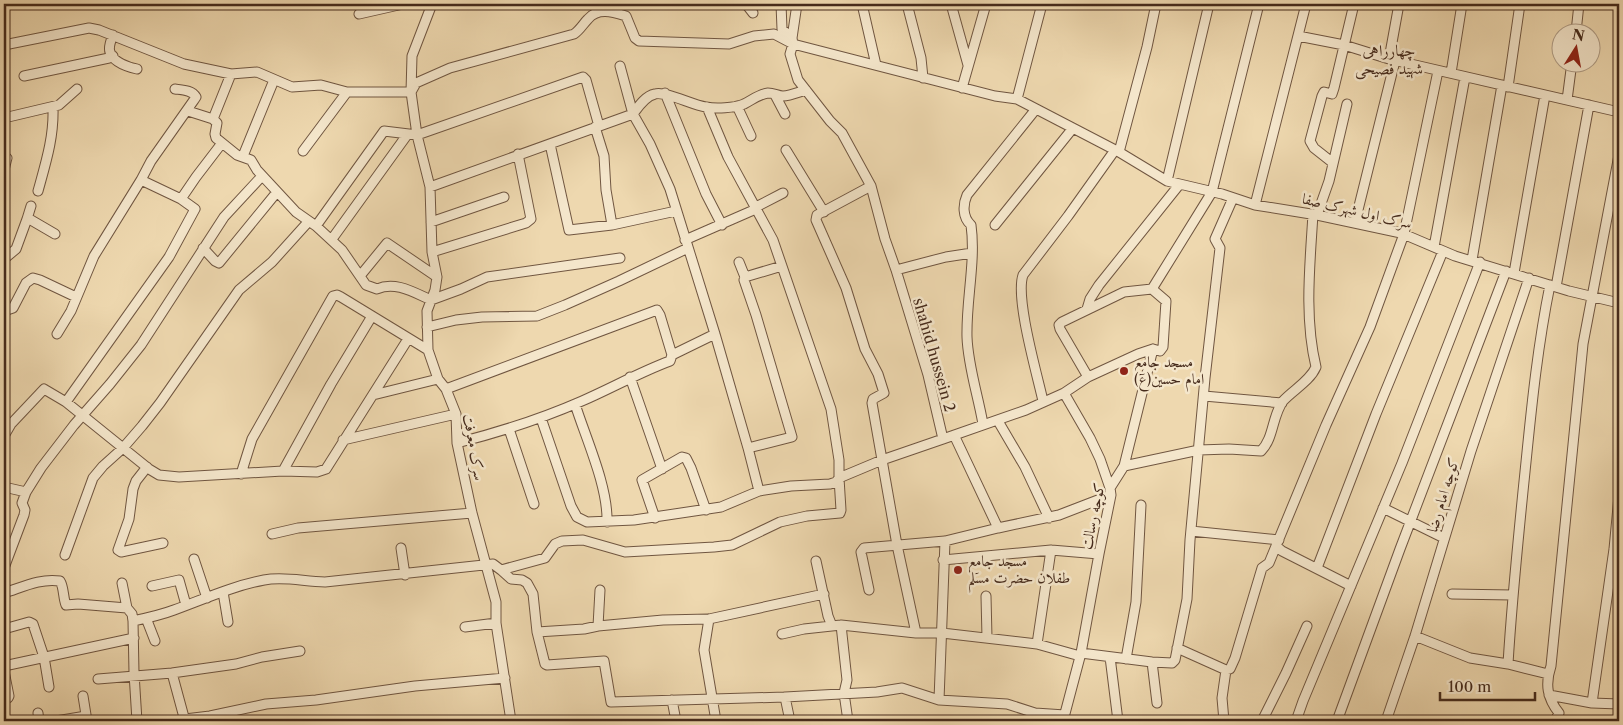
<svg xmlns="http://www.w3.org/2000/svg" width="1623" height="725" font-family="'Libre Caslon Text',Amiri,serif">
  <rect width="100%" height="100%" fill="#eed8af"/>
  <filter id="stains"><feTurbulence type="fractalNoise" baseFrequency=".004" numOctaves="4"/><feColorMatrix values="0 0 0 0 .2 0 0 0 0 .09 0 0 0 0 .02 0 0 0 .5 -.17"/></filter>
  <radialGradient id="worn" r=".72"><stop offset=".6" stop-color="#630" stop-opacity="0"/><stop offset="1" stop-color="#630" stop-opacity=".3"/></radialGradient>
  <g fill="none" stroke-linecap="round" stroke-linejoin="round">
    <defs>
      <path id="minor" d="M432,4L412,56L411,92L417,135L430,187L432,252L437,277L435,290L427,311L428,350L438,379L446,389L456,414L457,443L472,513L496,602V623L511,721
        M746,4L753,13
        M781,4L782,29L792,38L793,44L790,54L798,80L830,121L842,133L871,186L885,239L896,270L928,375L943,439L1026,410L1064,393L1088,377L1138,354L1153,349L1160,351L1163,347L1166,301L1152,289L1212,192L1259,4
        M862,4L876,65
        M907,4L921,58L923,78
        M951,4L968,65
        M359,14L403,4
        M1576,32L1579,4
        M113,35C111,40 108,47 110,52C113,62 128,67 137,69
        M1298,36L1344,45L1389,59L1619,112
        M792,38L797,4
        M4,45L89,28L99,30L184,64L231,74L257,72L292,87L321,85L347,92H411L416,83L450,68L574,34C580,30 583,24 588,19C598,7 613,12 626,16L635,38L639,41L729,44L754,36L774,34L793,44L995,96L1017,99L1119,152L1167,181L1222,194L1255,205L1317,215L1401,233L1455,256L1569,291L1619,303
        M1389,59L1399,4
        M620,66L633,114L650,144L670,189L715,334L748,448L759,491
        M1451,73L1462,4
        M24,76L109,58L113,56
        M1508,87L1520,4
        M962,88L986,4
        M665,93L706,194L722,225
        M775,95L785,114
        M1017,99L1042,4
        M1567,100L1572,62
        M737,106L751,136
        M188,111L213,119L217,123L215,134L216,138L237,155L251,160L257,170L296,212L316,226L342,250L366,285L377,289C395,281 413,292 431,300L461,289L487,277L620,258
        M4,118L59,105L77,89
        M213,119L231,74
        M595,127L604,156L606,190L612,225
        M550,144L569,230L612,225L676,211
        M786,150L824,212
        M303,151L347,92
        M1119,152L1147,47L1156,4
        M243,156L274,80
        M1333,163L1314,148L1310,141L1322,96L1324,92L1332,94L1334,88L1354,4
        M4,170L7,158
        M1167,181L1209,4
        M871,186L817,215L816,220L846,288L865,349L878,374L884,393L873,399L872,403L897,545L916,633
        M430,187L633,114C638,107 645,96 655,94C666,91 692,105 706,107C716,109 734,108 744,104C752,100 759,94 768,93C774,93 778,96 783,96C790,96 799,92 806,90
        M38,191C46,162 54,137 53,107
        M181,199L196,177L222,143
        M1255,205L1306,4
        M756,207L783,193
        M1317,215L1329,181L1347,104
        M27,219L31,206
        M431,222L504,197
        M1355,222L1395,61
        M995,225L1073,128
        M316,226L384,131L417,135L583,77L586,80L599,126
        M332,239L407,135
        M685,240L756,209
        M1434,247L1465,77
        M203,248L215,261L219,263L277,192
        M432,252L526,223L531,219L518,154
        M4,259L16,249L27,219L31,220L55,234
        M1472,260L1502,85
        M739,262L745,277
        M896,270L946,257L972,253
        M1514,273L1545,95
        M360,276L387,243L437,277
        M1556,287L1589,105
        M1087,309L1090,299L1099,285L1179,185
        M4,311L13,308L26,283L33,278L40,280L76,297
        M427,327L456,320L482,317L537,316L565,305L619,281L688,248
        M57,334L71,311L94,256L141,180L151,161L194,100L196,97C192,90 183,90 175,89
        M630,377L662,469
        M1088,377L1060,329L1059,325L1062,322L1124,292L1152,289
        M446,389L657,310L660,315L672,355
        M1064,393L1090,438L1100,459L1110,488
        M373,395L438,379
        M1204,396L1282,403
        M1043,401C1037,374 1015,298 1023,275L1068,216L1115,150
        M66,402L169,257L195,209L181,199L141,180
        M575,404C586,439 608,486 607,522
        M541,418L571,506L577,517L587,522L634,520L721,507L759,491L791,486L830,484L836,482L839,478L882,460L943,439
        M998,421L1025,467L1049,518
        M983,424C978,395 968,366 967,337C966,300 976,261 971,225C962,217 963,204 967,195L1036,109
        M509,429L534,504
        M954,435L998,528
        M4,436L11,424L44,389L66,402L149,469L159,475L179,477L283,471L317,472L326,469L408,339
        M343,440L456,414
        M457,443C500,432 541,419 582,401C612,388 640,372 670,361L672,355L715,334
        M748,448L792,437L756,315L744,280L745,277L782,266
        M1124,466L1199,450L1229,449L1261,451C1274,438 1272,416 1283,401C1293,390 1310,381 1316,367C1304,317 1310,264 1313,214
        M147,467L136,481L133,489L129,519L118,550L121,552L163,543
        M283,471L331,384L372,316
        M241,474L252,439L333,296L337,295L341,297L428,350
        M4,487L26,492
        M1383,508L1444,538
        M655,518L642,480L682,457L686,458L691,468L706,510
        M1191,531L1279,540
        M272,534L298,528L472,513
        M401,548L405,575
        M65,555L93,478L103,466L123,448L142,426L160,403L239,290L272,262L309,221
        M194,559L207,598
        M943,560L1051,550L1099,554
        M816,561L828,616L832,626
        M4,568L24,515L25,510L22,503L26,492L41,468L74,425L110,384L141,345L224,217L262,176
        M1317,568L1376,414L1443,251
        M501,570L511,579L522,580L527,583L533,594L537,632L545,664L547,665L604,661L611,702L785,697L877,692L902,688L939,700L1007,704L1035,713L1065,715
        M122,583L127,608
        M152,586L179,580L186,605
        M1351,586L1282,551L1276,546L1326,425L1370,327L1404,234L1438,71
        M869,590L861,552L864,548L945,541L998,528L1059,515L1111,495
        M223,592L228,622
        M4,593C23,587 40,578 60,581C64,587 63,598 66,605L78,604L127,608L132,614L133,621L134,673L137,721
        M1452,594L1512,595
        M986,596L987,638
        M146,618L155,641
        M709,619L704,650L716,721
        M133,621C147,618 161,615 174,610C204,599 233,586 264,580C285,576 305,582 325,582L493,564L501,570L545,558L555,544L562,541L583,540L625,552L714,547L732,545L780,522L807,516L840,513L841,510L839,478V460L831,409L773,240L728,157L707,107
        M841,625L847,680L844,693L848,721
        M598,626L600,590
        M465,627L496,623
        M4,629L29,622L33,624L44,657L49,687
        M537,632L584,629L598,626L663,620L709,619L824,594
        M782,634L804,629L841,625L916,633H942L1037,644L1080,656
        M1415,636L1470,658L1508,664L1548,674
        M1037,644L1051,550
        M1177,648L1226,670
        M1081,653L1152,662L1172,663L1175,660L1187,599L1190,540L1205,378L1220,248L1215,239L1233,198
        M1110,657L1118,721
        M1126,659L1136,602L1141,505
        M1152,662L1157,703
        M1508,664C1512,597 1519,530 1526,462C1532,402 1538,344 1550,285
        M4,666L134,638
        M4,671L9,696L8,698L4,699
        M172,673L185,721
        M98,679L172,673L236,664L262,657L300,651
        M1549,695L1592,703L1619,704
        M83,696L87,721
        M785,697L790,721
        M672,700L676,721
        M939,700L945,541
        M1592,703L1614,549L1619,496
        M38,713L39,721
        M185,719L210,716L266,704L316,700L415,686L505,678
        M56,721L86,716
        M251,721H252
        M1063,721L1081,653L1099,554L1111,495L1110,488L1124,466L1153,349
        M1224,721L1222,698L1226,670L1230,669L1235,658L1262,568L1269,563L1276,546
        M1262,721L1286,673L1307,626
        M1296,721L1303,701L1402,463L1480,262
        M1337,721L1400,549L1506,271
        M1386,721L1415,636L1471,451L1529,278
        M1555,721L1559,713C1547,698 1545,684 1551,666L1583,344L1619,155"/>
    </defs>
    <use href="#minor" stroke="#705641" stroke-width="11"/>
    <use href="#minor" stroke="#f4e6cb" stroke-width="9"/>
  </g>
  <g fill="#8f2418" stroke="#f4e6cb" stroke-width="2">
    <circle cx="1124" cy="371" r="5"/>
    <circle cx="958" cy="570" r="5"/>
  </g>
  <g text-anchor="middle" stroke-width="5" stroke-linejoin="round" paint-order="stroke">
    <g font-size="15" fill="#462b1c" stroke="#f4e6cb">
      <text transform="translate(1357 211) rotate(13)" y="5">سرک اول شهرک صفا</text>
      <text transform="translate(934 355) rotate(74)" y="5">shahid hussein 2</text>
      <text transform="translate(474 447) rotate(80)" y="5">سرک معرفت</text>
      <text transform="translate(1443 495) rotate(-73)" y="5">کوچه امام رضا</text>
      <text transform="translate(1093 516) rotate(-78)" y="5">کوچه رسالت</text>
    </g>
    <g font-size="15" fill="#462b1c" stroke="#f4e6cb" text-anchor="start">
      <text x="1134" y="367">مسجد جامع<tspan x="1134" dy="17">امام حسین(ع)</tspan></text>
      <text x="968" y="566">مسجد جامع<tspan x="968" dy="17">طفلان حضرت مسلم</tspan></text>
    </g>
    <g font-size="16" fill="#462b1c" stroke="#f4e6cb">
      <text x="1389" y="56">چهارراهی<tspan x="1389" dy="18">شهید فصیحی</tspan></text>
    </g>
  </g>
  <rect width="1623" height="725" fill="none" stroke="#eed8af" stroke-width="20"/>
  <rect x="5" y="5" width="1613" height="715" fill="none" stroke="#462b1c" stroke-width="2.5"/>
  <rect x="10" y="10" width="1603" height="705" fill="none" stroke="#462b1c"/>
  <g transform="translate(1576 48) rotate(11)"><circle r="24" fill="#f4e6cb" stroke="#ae9b85"/>
  <path d="M0-4L9 19L0 12L-9 19Z" fill="#8f2418"/>
  <text y="-8" font-size="14" font-weight="bold" text-anchor="middle" fill="#462b1c">N</text>
  </g>
  <path d="M1440 692v8h95v-8" fill="none" stroke="#462b1c" stroke-width="2.5"/>
  <text x="1448" y="692" font-size="15" fill="#462b1c" stroke="#f4e6cb" stroke-width="4" paint-order="stroke">100 m</text>
  <rect width="100%" height="100%" filter="url(#stains)"/>
  <rect width="100%" height="100%" fill="url(#worn)"/>
</svg>
